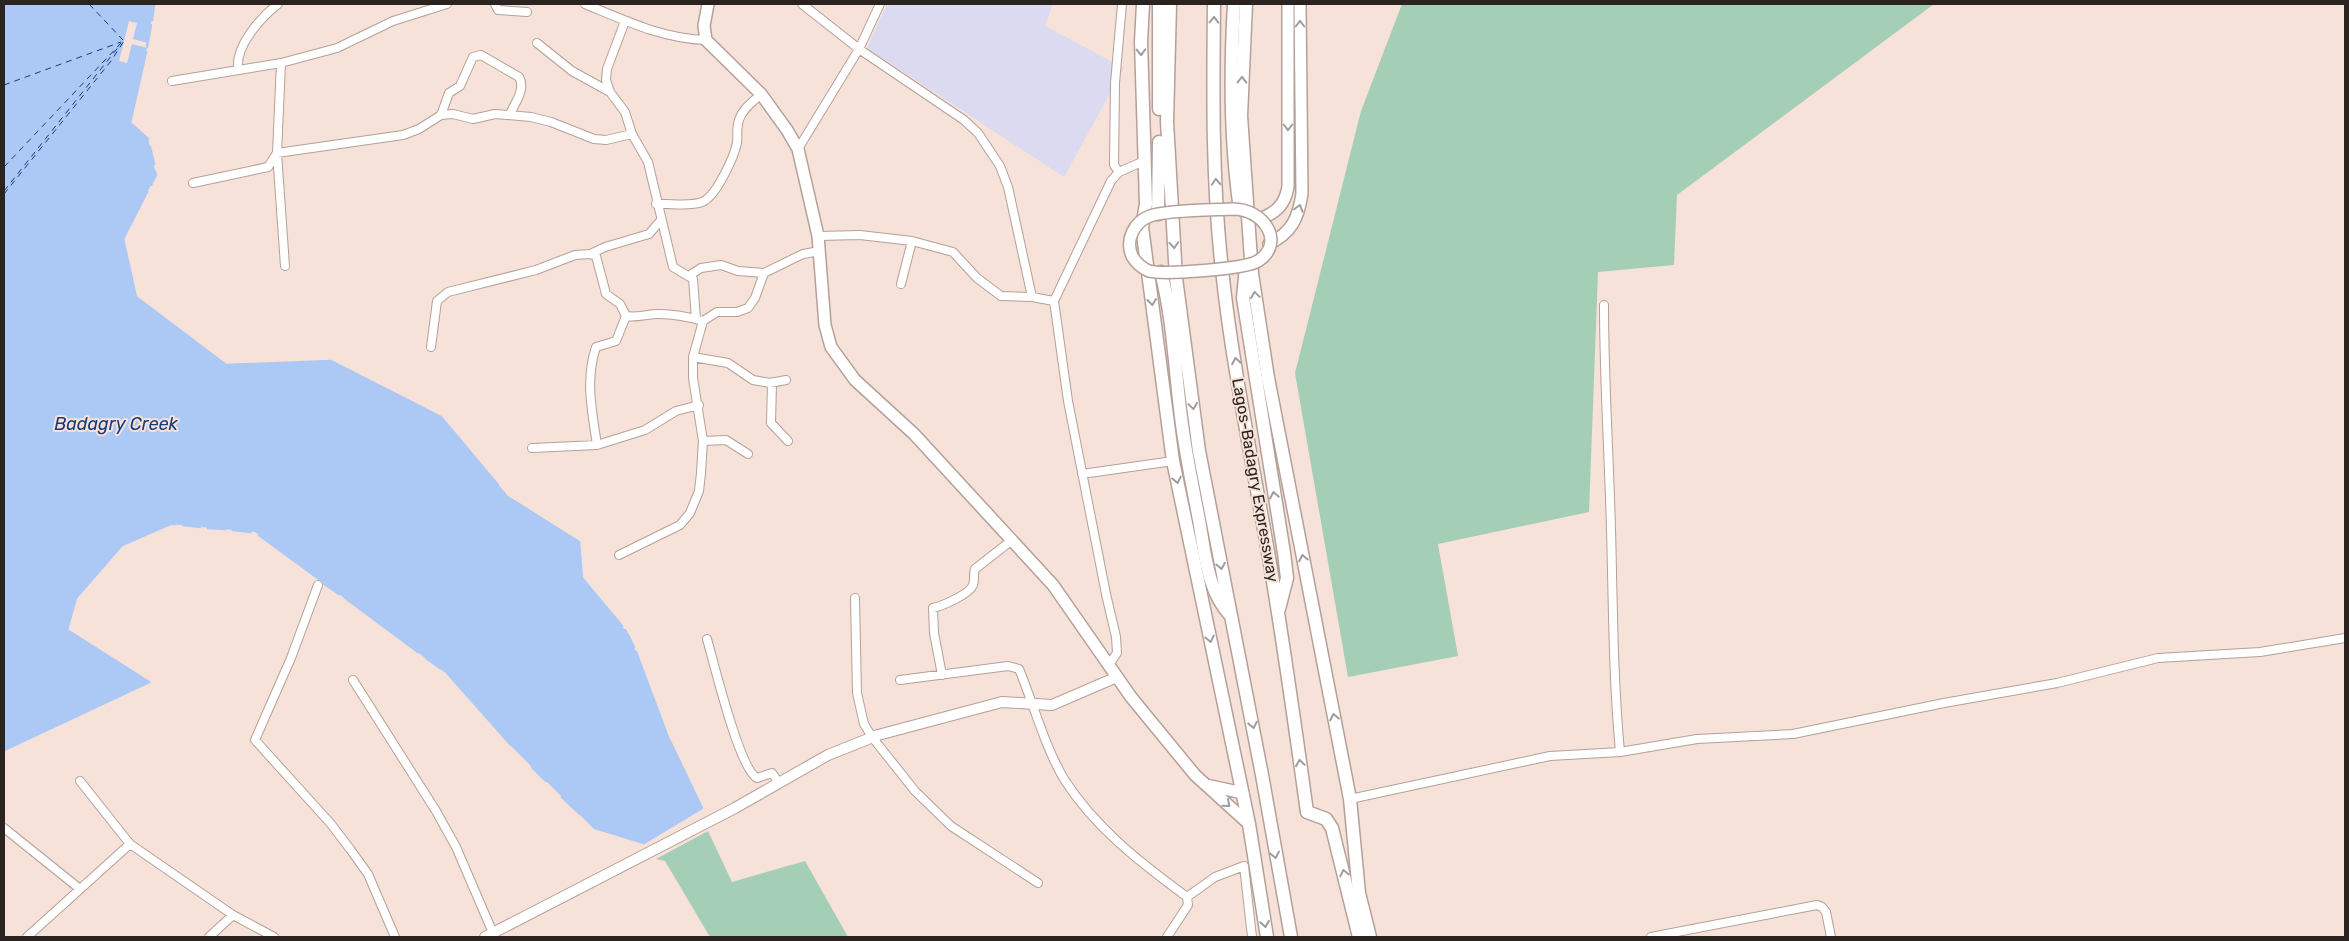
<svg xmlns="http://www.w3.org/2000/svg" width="2349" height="941" font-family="Rubik,sans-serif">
  <rect width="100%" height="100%" fill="#f6e2d8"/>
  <path fill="#dcdaf0" d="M887,4H1053L1045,26L1124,68L1064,177L867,48Z"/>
  <path fill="#a4ceb6" d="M1402,4H1934L1677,195L1674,265L1598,272L1589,512L1438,544L1458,656L1348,677L1295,373L1361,111Z
    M708,831L732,882L805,861L848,937H710L665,861L656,859Z"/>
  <path fill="#acc8f5" d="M4,4H154L147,48L130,123L148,138L156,175L123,239L136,297L226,365L331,361L441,417L508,496L579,542L582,578L630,636L667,735L702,808L644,843L593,828L512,747L451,677L255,532L170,524L122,545L76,598L67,630L149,682L4,750Z"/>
  <path fill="#f6e2d8" d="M129,21L137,23L133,39L148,43L147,48L132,44L127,63L119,61Z"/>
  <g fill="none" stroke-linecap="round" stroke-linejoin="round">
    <path stroke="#acc8f5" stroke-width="2.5" d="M152,20L154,4
      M147,47L151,25
      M146,52L130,123L148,139
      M150,147L154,164
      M151,185L156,175L155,172
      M147,192L123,239L136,297L226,365L331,361L441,417L498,485
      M514,501L579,542L582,578L622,626
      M183,525L200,527
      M208,528L225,529
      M233,530L250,532
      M259,535L319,579
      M323,583L339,594
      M344,597L418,652
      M625,630L634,647
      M426,658L440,668
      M448,674L511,745
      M4,750L149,682L67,630L76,598L122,545L170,524H175
      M532,767L546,781
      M562,797L580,814
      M595,828L644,843L702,808L667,735L636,652"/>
    <path stroke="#143b7c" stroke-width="1" stroke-dasharray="6 5" stroke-linecap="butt" d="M89,4L123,40
      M4,85L121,42
      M4,167L123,41
      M4,191L120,45
      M4,194L111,61L124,41"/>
    <defs>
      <path id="minor" d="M495,4L498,10L527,12
        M585,4C624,20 663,39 706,40
        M802,4L859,49L964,120L978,133L1000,166L1008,187L1032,297L1054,301
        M625,21L607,69L606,80L610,92L625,112L632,134L648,162L673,267L693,279L696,319
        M537,43L572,71L610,92
        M238,70C235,46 260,18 278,4
        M172,81L281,63L337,48L393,21L447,4
        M441,115L449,93L460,86L473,57L481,55L519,77C526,89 515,103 510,114
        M798,149L859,49L880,4
        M1119,172L1114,165L1115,83L1122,4
        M193,183L268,167L277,153L281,63
        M656,204C670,203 689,207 702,202C716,197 734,157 737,143C738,136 736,128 739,120C742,109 753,102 761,94
        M818,236L860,235L912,241L953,252L977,278L1001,296L1032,297
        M590,254L605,247L649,234L661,220
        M285,266L277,153L403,135L419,129L441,115L453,114L473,119L495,114L531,117L551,122L594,139L606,140L632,134
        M690,275L701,268L721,265L738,271L764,273
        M901,284L912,241
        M1604,305C1604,380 1609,454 1611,529C1613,603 1613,677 1620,752
        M431,347L437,301L448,292L536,270L575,255L590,254L596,256L606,294L620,304L626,316C637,318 647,314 659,314C673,314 689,317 703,321
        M693,357L728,363L753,380L770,383L786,380
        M772,383L771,423L788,441
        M703,441L726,440L748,454
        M597,445C592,411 585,380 596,347L616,341L626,316
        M532,448L597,445L645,430L676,411L699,405
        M1082,474L1173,461
        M619,555L680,525L690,513L699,491L701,473L703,441L693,378V357L703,321L717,312H737L748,308L755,298L764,273L803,254L820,251
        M318,585L291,658L255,740L331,824L350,849L368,874L395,937
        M855,598L857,693L864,724L872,737L915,791L951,826L1038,883
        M707,639C714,663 739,769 757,778L772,773L779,783
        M1108,666L1117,653L1116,637L1106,594L1068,401L1054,301L1111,181L1119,172L1144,161
        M942,675L934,633L933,608C942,606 970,594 973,585C975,580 973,574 975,569L1012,540
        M353,680L436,811L456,847L493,933
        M900,680L1008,666L1019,669C1034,705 1044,745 1064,779C1095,828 1141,863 1187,897
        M80,781L130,844L233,915L274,937
        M1350,799L1550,756L1620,752L1697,739L1793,734L1944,703L2057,683L2158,658L2260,652L2345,638
        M4,828L80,889
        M27,937L130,844
        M209,937L233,915
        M1167,937L1188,905L1187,897L1215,877L1244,866L1252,937
        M1651,937L1817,905L1822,907L1826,912L1831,937"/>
      <path id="tertiary" d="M485,937L735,808L828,755L878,735L1002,702L1052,705L1117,677"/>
      <path id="secondary" d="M708,4L704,26L706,40L761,94L787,130L798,149L818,236L825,325L831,347L855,380L914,434L1053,585L1131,697L1195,775L1249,824
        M1262,218C1277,212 1285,204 1288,187V4
        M1269,244C1292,232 1298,219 1302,194L1300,4
        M1206,785L1243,793"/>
      <path id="primary" d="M1143,4L1141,42L1146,204L1142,227L1173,461L1249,824L1267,937
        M1246,4L1241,116L1252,274L1268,378L1350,799L1359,893L1370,937"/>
      <path id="trunk" d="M1170,4L1167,122L1176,278L1199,451L1262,775L1291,937
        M1214,4C1213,93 1212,181 1222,270C1232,364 1252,459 1268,552C1283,638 1295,725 1307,812L1326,819L1332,828L1359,937
        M1234,4C1230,72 1230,141 1240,209
        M1159,109V4
        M1158,214L1159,142
        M1246,266L1243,298L1284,553L1287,578L1279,609
        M1161,272C1175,326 1175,383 1184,438C1188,465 1194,493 1199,520C1205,553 1207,591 1231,616"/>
    </defs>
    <use href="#minor" stroke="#b4a098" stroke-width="10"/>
    <use href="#tertiary" stroke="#b4a098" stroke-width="12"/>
    <use href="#secondary" stroke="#b4a098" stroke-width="14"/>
    <use href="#primary" stroke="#b4a098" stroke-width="15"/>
    <use href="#trunk" stroke="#b4a098" stroke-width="15"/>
    <use href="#minor" stroke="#fff" stroke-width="8"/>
    <use href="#tertiary" stroke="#fff" stroke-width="10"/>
    <use href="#secondary" stroke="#fff" stroke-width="11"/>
    <use href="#primary" stroke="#fff" stroke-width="12"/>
    <use href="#trunk" stroke="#fff" stroke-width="12"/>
    <defs>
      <path id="secondary-bridge" d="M1233,209C1264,209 1286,243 1258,261C1246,269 1164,275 1149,271C1142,268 1136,263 1132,256C1125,240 1134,222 1150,216C1167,210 1213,210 1233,209Z"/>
    </defs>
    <use href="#secondary-bridge" stroke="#b4a098" stroke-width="14" stroke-linecap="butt"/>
    <use href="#secondary-bridge" stroke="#fff" stroke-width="11"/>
  </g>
  <defs><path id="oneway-chevron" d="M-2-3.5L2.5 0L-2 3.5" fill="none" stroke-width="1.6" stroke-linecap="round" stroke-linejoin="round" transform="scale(1.25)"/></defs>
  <g stroke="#a09c9b">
    <use href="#oneway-chevron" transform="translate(1214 20) rotate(-89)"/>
    <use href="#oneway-chevron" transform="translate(1300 24) rotate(-90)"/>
    <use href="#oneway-chevron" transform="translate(1141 52) rotate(89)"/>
    <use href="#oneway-chevron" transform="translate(1242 80) rotate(-89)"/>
    <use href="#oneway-chevron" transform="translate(1288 127) rotate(90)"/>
    <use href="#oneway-chevron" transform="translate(1216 182) rotate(-93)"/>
    <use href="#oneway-chevron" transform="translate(1299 208) rotate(-74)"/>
    <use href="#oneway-chevron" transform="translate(1174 245) rotate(86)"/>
    <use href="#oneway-chevron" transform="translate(1255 295) rotate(-98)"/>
    <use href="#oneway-chevron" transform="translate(1152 302) rotate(83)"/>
    <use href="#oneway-chevron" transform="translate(1236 361) rotate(-99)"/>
    <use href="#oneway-chevron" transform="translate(1193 406) rotate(82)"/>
    <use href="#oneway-chevron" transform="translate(1177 480) rotate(78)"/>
    <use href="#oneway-chevron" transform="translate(1274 495) rotate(-100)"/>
    <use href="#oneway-chevron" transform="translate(1303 558) rotate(-101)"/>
    <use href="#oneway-chevron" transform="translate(1221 566) rotate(79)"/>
    <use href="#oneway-chevron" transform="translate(1210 639) rotate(78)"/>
    <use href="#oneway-chevron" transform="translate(1334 717) rotate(-101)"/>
    <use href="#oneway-chevron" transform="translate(1253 725) rotate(79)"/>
    <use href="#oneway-chevron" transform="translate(1300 763) rotate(-98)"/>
    <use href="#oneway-chevron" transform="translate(1227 804) rotate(41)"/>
    <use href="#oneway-chevron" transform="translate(1275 855) rotate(79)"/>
    <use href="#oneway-chevron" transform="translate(1344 873) rotate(-103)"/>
    <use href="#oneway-chevron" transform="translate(1265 924) rotate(81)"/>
  </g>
  <g text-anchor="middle" stroke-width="4" stroke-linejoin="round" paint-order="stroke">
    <g font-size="16" fill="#2b2320" stroke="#f6e2d8">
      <text transform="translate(1256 480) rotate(80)" y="6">Lagos-Badagry Expressway</text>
    </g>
    <g font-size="18" font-style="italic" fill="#143b7c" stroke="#f6e2d8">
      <text x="116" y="430">Badagry Creek</text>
    </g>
  </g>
  <rect width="2349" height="941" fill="none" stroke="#2b2320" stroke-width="10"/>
</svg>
